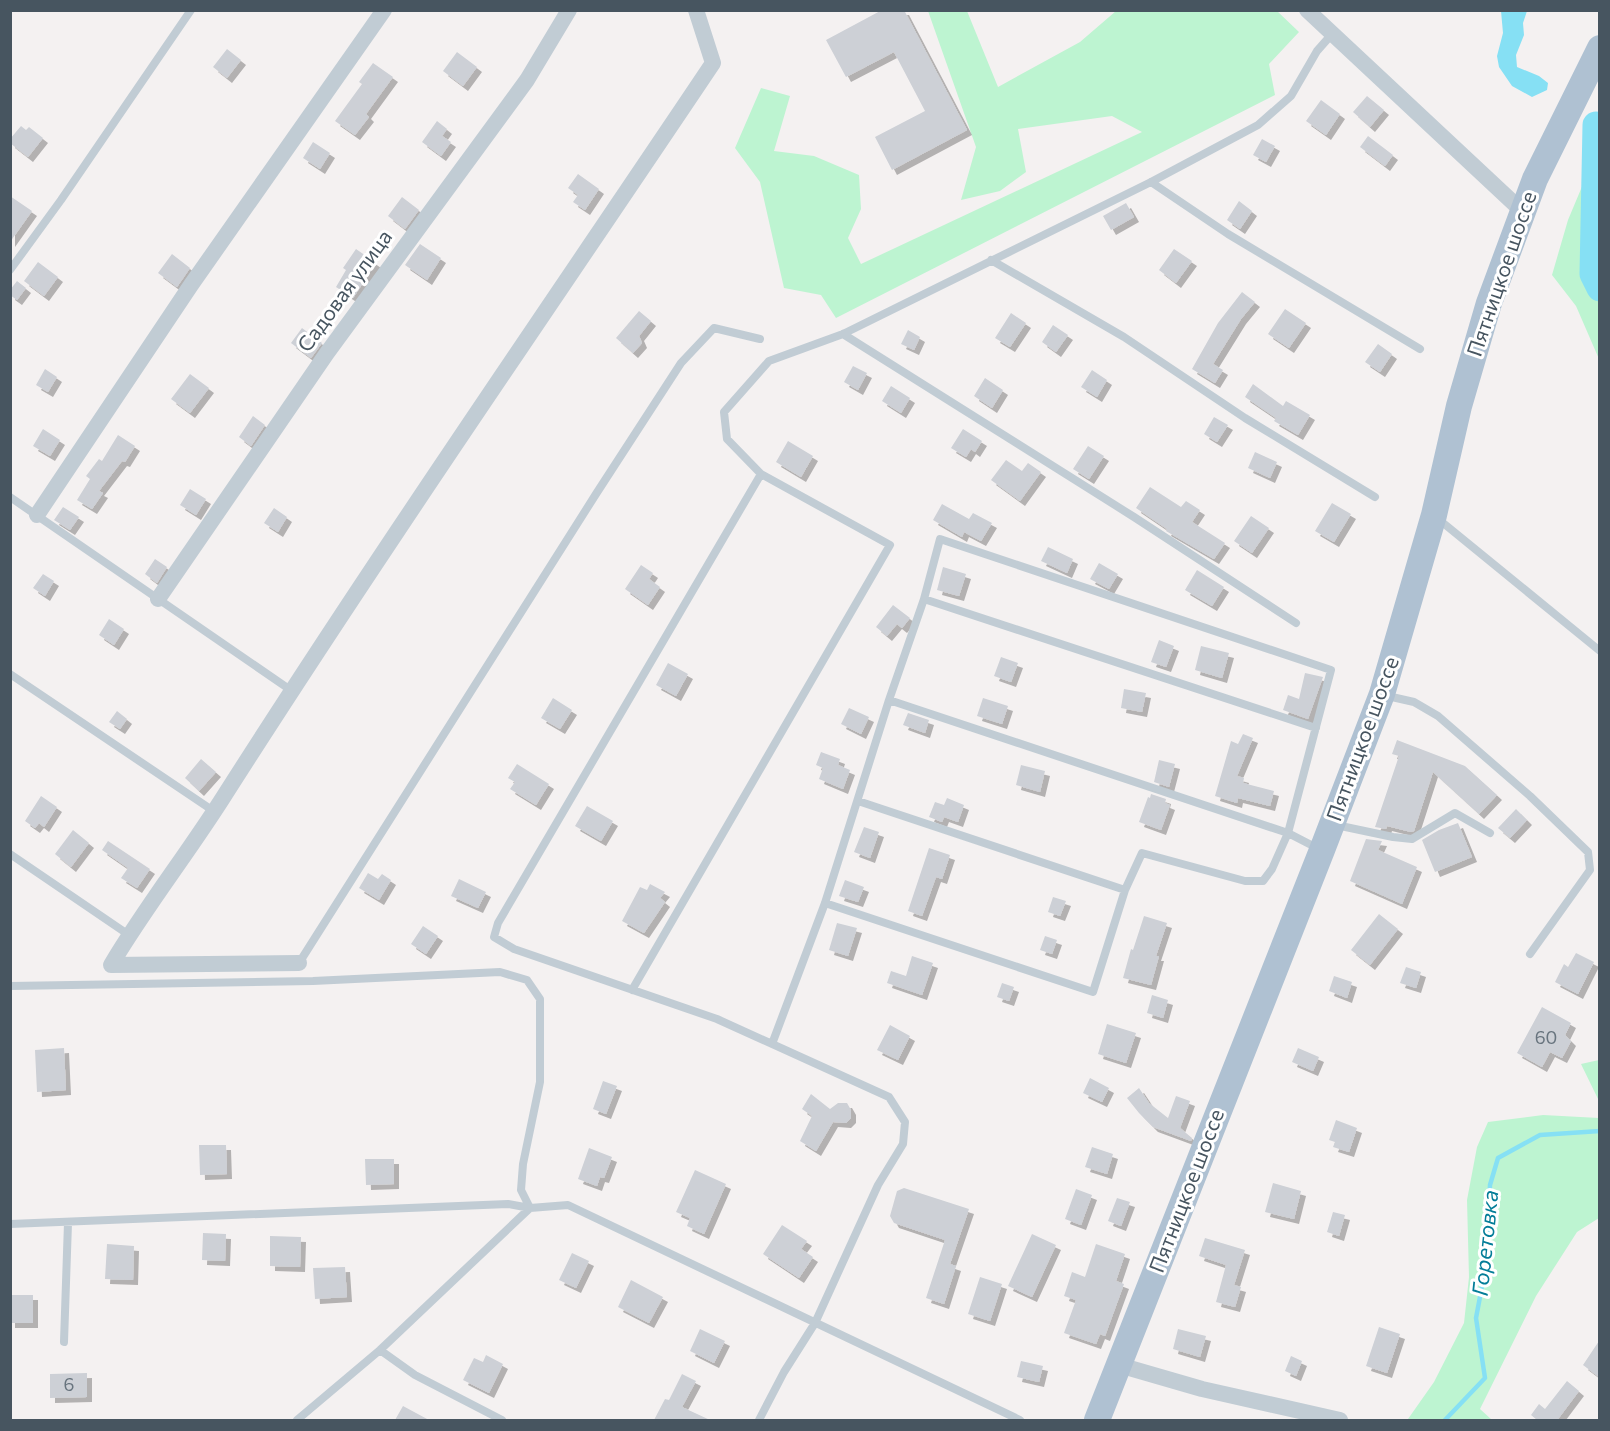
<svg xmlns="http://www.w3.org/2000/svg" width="1610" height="1431" font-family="Commissioner,sans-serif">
  <defs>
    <filter id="shadow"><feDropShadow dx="5" dy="5" stdDeviation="0" flood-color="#0004"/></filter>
  </defs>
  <rect width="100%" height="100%" fill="#f4f1f1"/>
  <path fill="#bdf4d1" d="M928,11H967L998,87L1080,42L1116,11H1277L1299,32L1269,64L1275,95L836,318L821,295L784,288L760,182L735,148L761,88L790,96L774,151L814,156L859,175L861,209L848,238L861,264L1142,132L1112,116L1018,129L1026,172L1000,191L961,200L976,147Z
    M1599,146V359L1576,306L1552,275L1568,220Z
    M1599,1060H1600L1599,1101L1581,1064Z
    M1543,1115L1599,1118V1218L1577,1232L1536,1296L1480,1409L1492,1420L1408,1419L1434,1382L1464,1323L1469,1277L1467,1200L1477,1147L1488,1122Z"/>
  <path fill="#86e0f4" d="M1501,11H1527L1523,23L1524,35L1516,55L1517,67L1539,76L1548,83L1547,90L1532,97L1512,86L1499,67L1497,56L1503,33Z"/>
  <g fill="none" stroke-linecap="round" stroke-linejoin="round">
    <path stroke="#86e0f4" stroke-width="4.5" d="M1594,212L1600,215
      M1445,1420L1485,1378L1476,1318L1487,1260L1490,1185L1498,1158L1540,1135L1600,1131"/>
    <path stroke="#86e0f4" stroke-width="27" d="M1596,125L1593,274L1600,288"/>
  </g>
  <path fill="#cdd0d6" filter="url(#shadow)" d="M882,10H904L967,130L892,170L875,137L925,111L894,52L846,77L826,40Z
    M227,49L241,60L227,78L213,67Z
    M457,52L477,67L463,86L443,71Z
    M373,63L393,77L366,114L369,117L355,135L335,121L362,84L359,82Z
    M1367,96L1384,110L1370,127L1353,112Z
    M1321,100L1340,114L1326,135L1306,121Z
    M437,121L447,129L442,136L451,142L441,156L422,142Z
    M21,126L26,130L29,127L43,138L28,157L10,143V139Z
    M1368,136L1393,155L1385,166L1360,147Z
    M1262,139L1275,146L1266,162L1253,155Z
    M313,142L330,153L320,169L303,158Z
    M578,174L599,189L585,210L573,202L578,195L568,188Z
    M10,196L32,211L10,242Z
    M402,197L419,210L405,229L388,216Z
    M1239,201L1252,211L1240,229L1227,220Z
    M1126,203L1134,217L1111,230L1103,216Z
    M420,244L441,258L427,280L405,265Z
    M356,249L376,263L353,298L336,287L346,270L343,268Z
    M1174,249L1192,261L1176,283L1159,270Z
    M172,254L190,268L177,287L158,273Z
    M38,262L58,277L44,296L24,281Z
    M17,281L26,288L17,300L10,295V290Z
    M1242,292L1255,302L1241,319L1213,364L1223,370L1215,383L1192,369L1218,323Z
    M1285,309L1306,323L1289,348L1268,334Z
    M639,311L651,321L639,336L642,343L633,353L616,338Z
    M1011,313L1026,323L1010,347L995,338Z
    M1053,325L1068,335L1056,352L1042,342Z
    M302,328L322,343L311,358L291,343Z
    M908,330L920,337L914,350L901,344Z
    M1378,344L1392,354L1380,372L1365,362Z
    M853,366L867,373L858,390L844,382Z
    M45,369L57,377L48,392L36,385Z
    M1092,370L1107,380L1097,397L1081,387Z
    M190,374L209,388L190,413L171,399Z
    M985,378L1003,390L992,408L974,396Z
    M1253,384L1283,406L1286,401L1310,415L1298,435L1274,421L1276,418L1245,397Z
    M891,386L910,398L901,413L882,401Z
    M253,416L265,425L251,446L239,437Z
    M1214,417L1228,425L1217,442L1204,434Z
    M43,429L60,440L50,456L33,446Z
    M963,429L982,441L975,452L971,449L966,457L951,448Z
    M118,435L135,446L125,462L122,461L99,491L103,493L92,509L77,500L90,479L86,476L99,459L102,461Z
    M788,441L813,456L801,477L776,462Z
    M1088,446L1104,456L1089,479L1073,469Z
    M1255,452L1277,462L1270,478L1248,468Z
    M1006,460L1022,471L1028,463L1041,472L1020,501L991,480Z
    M1150,487L1181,507L1186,501L1200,510L1192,522L1225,543L1214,559L1166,531L1167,529L1136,508Z
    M190,489L206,499L196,515L180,505Z
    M1332,503L1351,514L1334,542L1315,531Z
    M942,504L969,519L973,513L992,523L981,541L964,532L962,537L933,520Z
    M63,507L79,517L70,530L54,520Z
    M274,508L287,517L278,532L264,523Z
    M1251,516L1269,528L1252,553L1234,541Z
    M1048,547L1073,559L1067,573L1041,561Z
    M155,559L167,567L157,583L145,574Z
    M1099,563L1118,574L1109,589L1090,579Z
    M641,565L653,573L649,579L660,587L648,605L625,589Z
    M943,567L966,574L959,596L937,590Z
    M1197,570L1224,587L1212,606L1185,590Z
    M43,574L54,581L45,596L33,588Z
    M893,605L910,618L902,628L897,624L887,636L876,627Z
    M109,619L124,629L114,645L99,635Z
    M1159,640L1174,646L1166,667L1151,662Z
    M1201,646L1229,653L1222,678L1195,670Z
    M1001,657L1018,663L1011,682L994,676Z
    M668,663L688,674L676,696L656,685Z
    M1305,673L1323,677L1308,719L1283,710L1288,695L1299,699Z
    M1124,689L1146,693L1142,712L1121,708Z
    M553,698L572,710L560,729L541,718Z
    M983,698L1008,706L1002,724L977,716Z
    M849,708L869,717L861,734L841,724Z
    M117,711L127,719L120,729L109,722Z
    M908,713L929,720L925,733L903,725Z
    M1243,734L1253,738L1237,776L1244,778L1243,783L1274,791L1270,806L1238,798L1237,803L1215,796L1231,741L1238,744Z
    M1397,740L1465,766L1497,795L1479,814L1433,772L1414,831L1411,832L1387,826L1386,829L1375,827L1399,756L1392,754Z
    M821,752L840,759L838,765L850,770L843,789L819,779L823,768L816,765Z
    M201,759L216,772L199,791L185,778Z
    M1159,760L1175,764L1169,787L1154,782Z
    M517,764L549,784L536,805L510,789L515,782L508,778Z
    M1021,765L1045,771L1040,792L1016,785Z
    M1151,794L1166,799L1165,803L1170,805L1161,830L1139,822L1148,797L1150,798Z
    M41,796L57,807L44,827L39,823L35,828L25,821Z
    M947,798L964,805L958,822L944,817L942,822L929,817L935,802L944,805Z
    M587,806L613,821L601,841L575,826Z
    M1516,809L1527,820L1510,838L1498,828Z
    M1458,823L1472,857L1435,872L1422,840L1439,830Z
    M864,827L879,832L870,858L854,852Z
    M73,830L89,843L71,867L55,854Z
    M1366,839L1382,841L1378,850L1417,867L1402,904L1350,881Z
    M108,841L150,869L137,888L121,878L128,868L102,850Z
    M929,848L950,855L942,879L936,877L922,916L908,911Z
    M368,873L378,879L382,874L391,880L379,900L359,888Z
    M459,879L486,892L478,908L451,896Z
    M845,880L864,887L858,902L839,896Z
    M650,884L665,892L660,898L665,902L644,933L622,921L640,887L647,890Z
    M1053,897L1066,901L1060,916L1048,912Z
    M1379,914L1398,929L1370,965L1351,950Z
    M1144,916L1167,923L1156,956H1159L1151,985L1123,978L1131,949L1133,950Z
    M837,923L857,928L848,956L829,950Z
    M423,926L438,936L426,954L411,944Z
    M1045,936L1057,940L1052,954L1040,950Z
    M1576,953L1594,962L1578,994L1555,982L1564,964L1568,967Z
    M912,956L933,963L922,995L887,983L891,971L906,976Z
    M1406,967L1421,972L1416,988L1400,983Z
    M1334,976L1352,982L1347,998L1329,991Z
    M1002,983L1014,987L1009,1001L997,997Z
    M1152,995L1168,1000L1163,1018L1147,1013Z
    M1542,1007L1571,1023L1565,1035L1571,1041L1562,1058L1550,1052L1542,1067L1517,1053Z
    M1107,1024L1136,1033L1126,1063L1098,1054Z
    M890,1025L910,1036L898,1060L877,1050Z
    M64,1048L66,1090L37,1092L35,1050Z
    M1298,1048L1319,1057L1313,1071L1292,1062Z
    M1090,1078L1109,1088L1102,1102L1083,1093Z
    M603,1081L617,1086L606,1114L593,1109Z
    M1139,1088L1149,1103L1168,1118L1176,1096L1190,1101L1180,1128L1192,1138L1191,1141L1153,1127L1139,1113L1127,1098Z
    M811,1094L830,1109L838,1103H847L851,1110V1118L846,1123L833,1122L816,1151L800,1141L812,1116L802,1109Z
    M1336,1120L1357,1128L1349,1152L1333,1147L1335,1142L1329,1140Z
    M199,1145H226L227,1174L200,1175Z
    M1092,1147L1113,1154L1107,1174L1085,1167Z
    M589,1148L612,1157L604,1178L600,1177L597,1186L578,1179Z
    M365,1159H394V1184L366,1185Z
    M695,1170L726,1184L704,1234L687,1226L690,1218L676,1212Z
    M1273,1183L1301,1191L1294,1219L1265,1212Z
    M904,1188L969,1209L950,1264L956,1266L944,1304L926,1298L945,1240L894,1223L890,1216L897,1191Z
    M1076,1189L1092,1195L1081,1225L1065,1219Z
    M1117,1198L1130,1202L1121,1226L1108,1221Z
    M1333,1212L1345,1215L1339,1236L1327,1232Z
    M782,1225L807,1241L801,1249L813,1257L799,1278L763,1254Z
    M203,1233L226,1234L225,1261L202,1260Z
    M1032,1234L1056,1245L1032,1297L1008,1286Z
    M270,1236L301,1237L300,1267L270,1266Z
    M1205,1238L1245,1250L1234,1285L1241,1287L1235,1307L1216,1302L1226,1265L1199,1256Z
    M107,1244L134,1246L133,1280L105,1279Z
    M1096,1244L1125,1254L1116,1281L1124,1284L1105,1336L1100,1334L1096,1344L1064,1333L1076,1300L1064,1296L1072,1272L1085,1277Z
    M572,1253L589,1261L576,1288L559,1280Z
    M345,1267L347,1297L315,1299L313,1268Z
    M980,1277L1002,1284L990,1321L968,1314Z
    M631,1280L663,1297L649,1323L618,1307Z
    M10,1295H33V1323H10Z
    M1379,1327L1400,1334L1387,1373L1366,1366Z
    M700,1329L725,1341L714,1363L690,1351Z
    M1178,1329L1206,1336L1200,1357L1173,1349Z
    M1599,1341V1377L1583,1365Z
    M486,1355L503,1364L489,1393L463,1380L474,1358L483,1362Z
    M1291,1356L1302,1361L1296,1376L1285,1371Z
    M1021,1361L1043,1366L1039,1382L1017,1377Z
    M87,1373V1397L50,1398V1374Z
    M682,1374L696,1381L682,1407L710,1420H654L665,1399L669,1400Z
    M1567,1381L1579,1391L1558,1419L1560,1420H1537L1531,1415L1539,1404L1545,1409Z
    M403,1406L429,1420H395Z"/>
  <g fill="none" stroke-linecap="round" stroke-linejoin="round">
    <path stroke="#c1ccd4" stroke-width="8" d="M1151,182L1228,234L1420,349
      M991,260L1124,337L1245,418L1375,497
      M10,270L61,200L191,10
      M843,334L1134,517L1296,623
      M10,497L292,691
      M1437,518L1600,651
      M924,599L1316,728
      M10,674L215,812
      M1383,695L1414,702L1438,716L1530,796L1588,852L1590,870L1530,954
      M889,700L1288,833L1319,849
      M858,801L1125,890
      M1336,825L1393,837L1412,839L1455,813L1490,833
      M10,854L129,935
      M299,963L596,494L681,363L714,328L760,339
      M10,986L313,981L500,972L527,980L540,999V1082L523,1164L521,1190L530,1208L380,1350L297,1420
      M632,990L890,545L761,474L727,439L724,412L769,361L843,334L1151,182L1258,125L1291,96L1317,51L1332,34
      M772,1044L825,903L889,700L924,599L940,539L1331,670L1288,833L1272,869L1263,881H1245L1142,853L1125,890L1093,992L825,903
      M10,1224L508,1204L530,1208L568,1205L1020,1420
      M64,1342L68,1223
      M380,1350L415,1375L502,1420
      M759,1420L784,1372L815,1323L878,1185L903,1144L905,1122L889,1097L717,1019L514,949L494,937L498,923L761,474"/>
    <path stroke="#c1ccd4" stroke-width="16" d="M1307,10L1522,211
      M37,515L191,285L384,10
      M158,599L327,353L527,80L569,10
      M299,963L111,965C146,906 189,852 226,793C383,547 550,306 713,63L696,10
      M1119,1365L1202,1389L1340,1420"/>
    <path stroke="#afc1d2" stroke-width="26" d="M1097,1420L1322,850L1382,694L1434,515L1459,406L1489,303L1535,179L1600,48"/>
  </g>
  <g text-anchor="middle" stroke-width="6" stroke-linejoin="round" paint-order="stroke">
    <g font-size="18" fill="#68747e">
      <text x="1546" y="1044">60</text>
      <text x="69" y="1391">6</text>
    </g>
    <g font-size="21" fill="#475560" stroke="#fff">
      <text transform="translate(1502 274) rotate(-71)" y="7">Пятницкое шоссе</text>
      <text transform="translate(345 291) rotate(-54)" y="7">Садовая улица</text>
      <text transform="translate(1363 739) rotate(-70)" y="7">Пятницкое шоссе</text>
      <text transform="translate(1187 1191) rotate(-69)" y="7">Пятницкое шоссе</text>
    </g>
    <g font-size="22" font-style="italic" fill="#037d98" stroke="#fff">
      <text transform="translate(1485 1243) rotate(-84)" y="8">Горетовка</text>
    </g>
  </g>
  <rect width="1610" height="1431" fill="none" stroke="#475560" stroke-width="24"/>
</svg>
